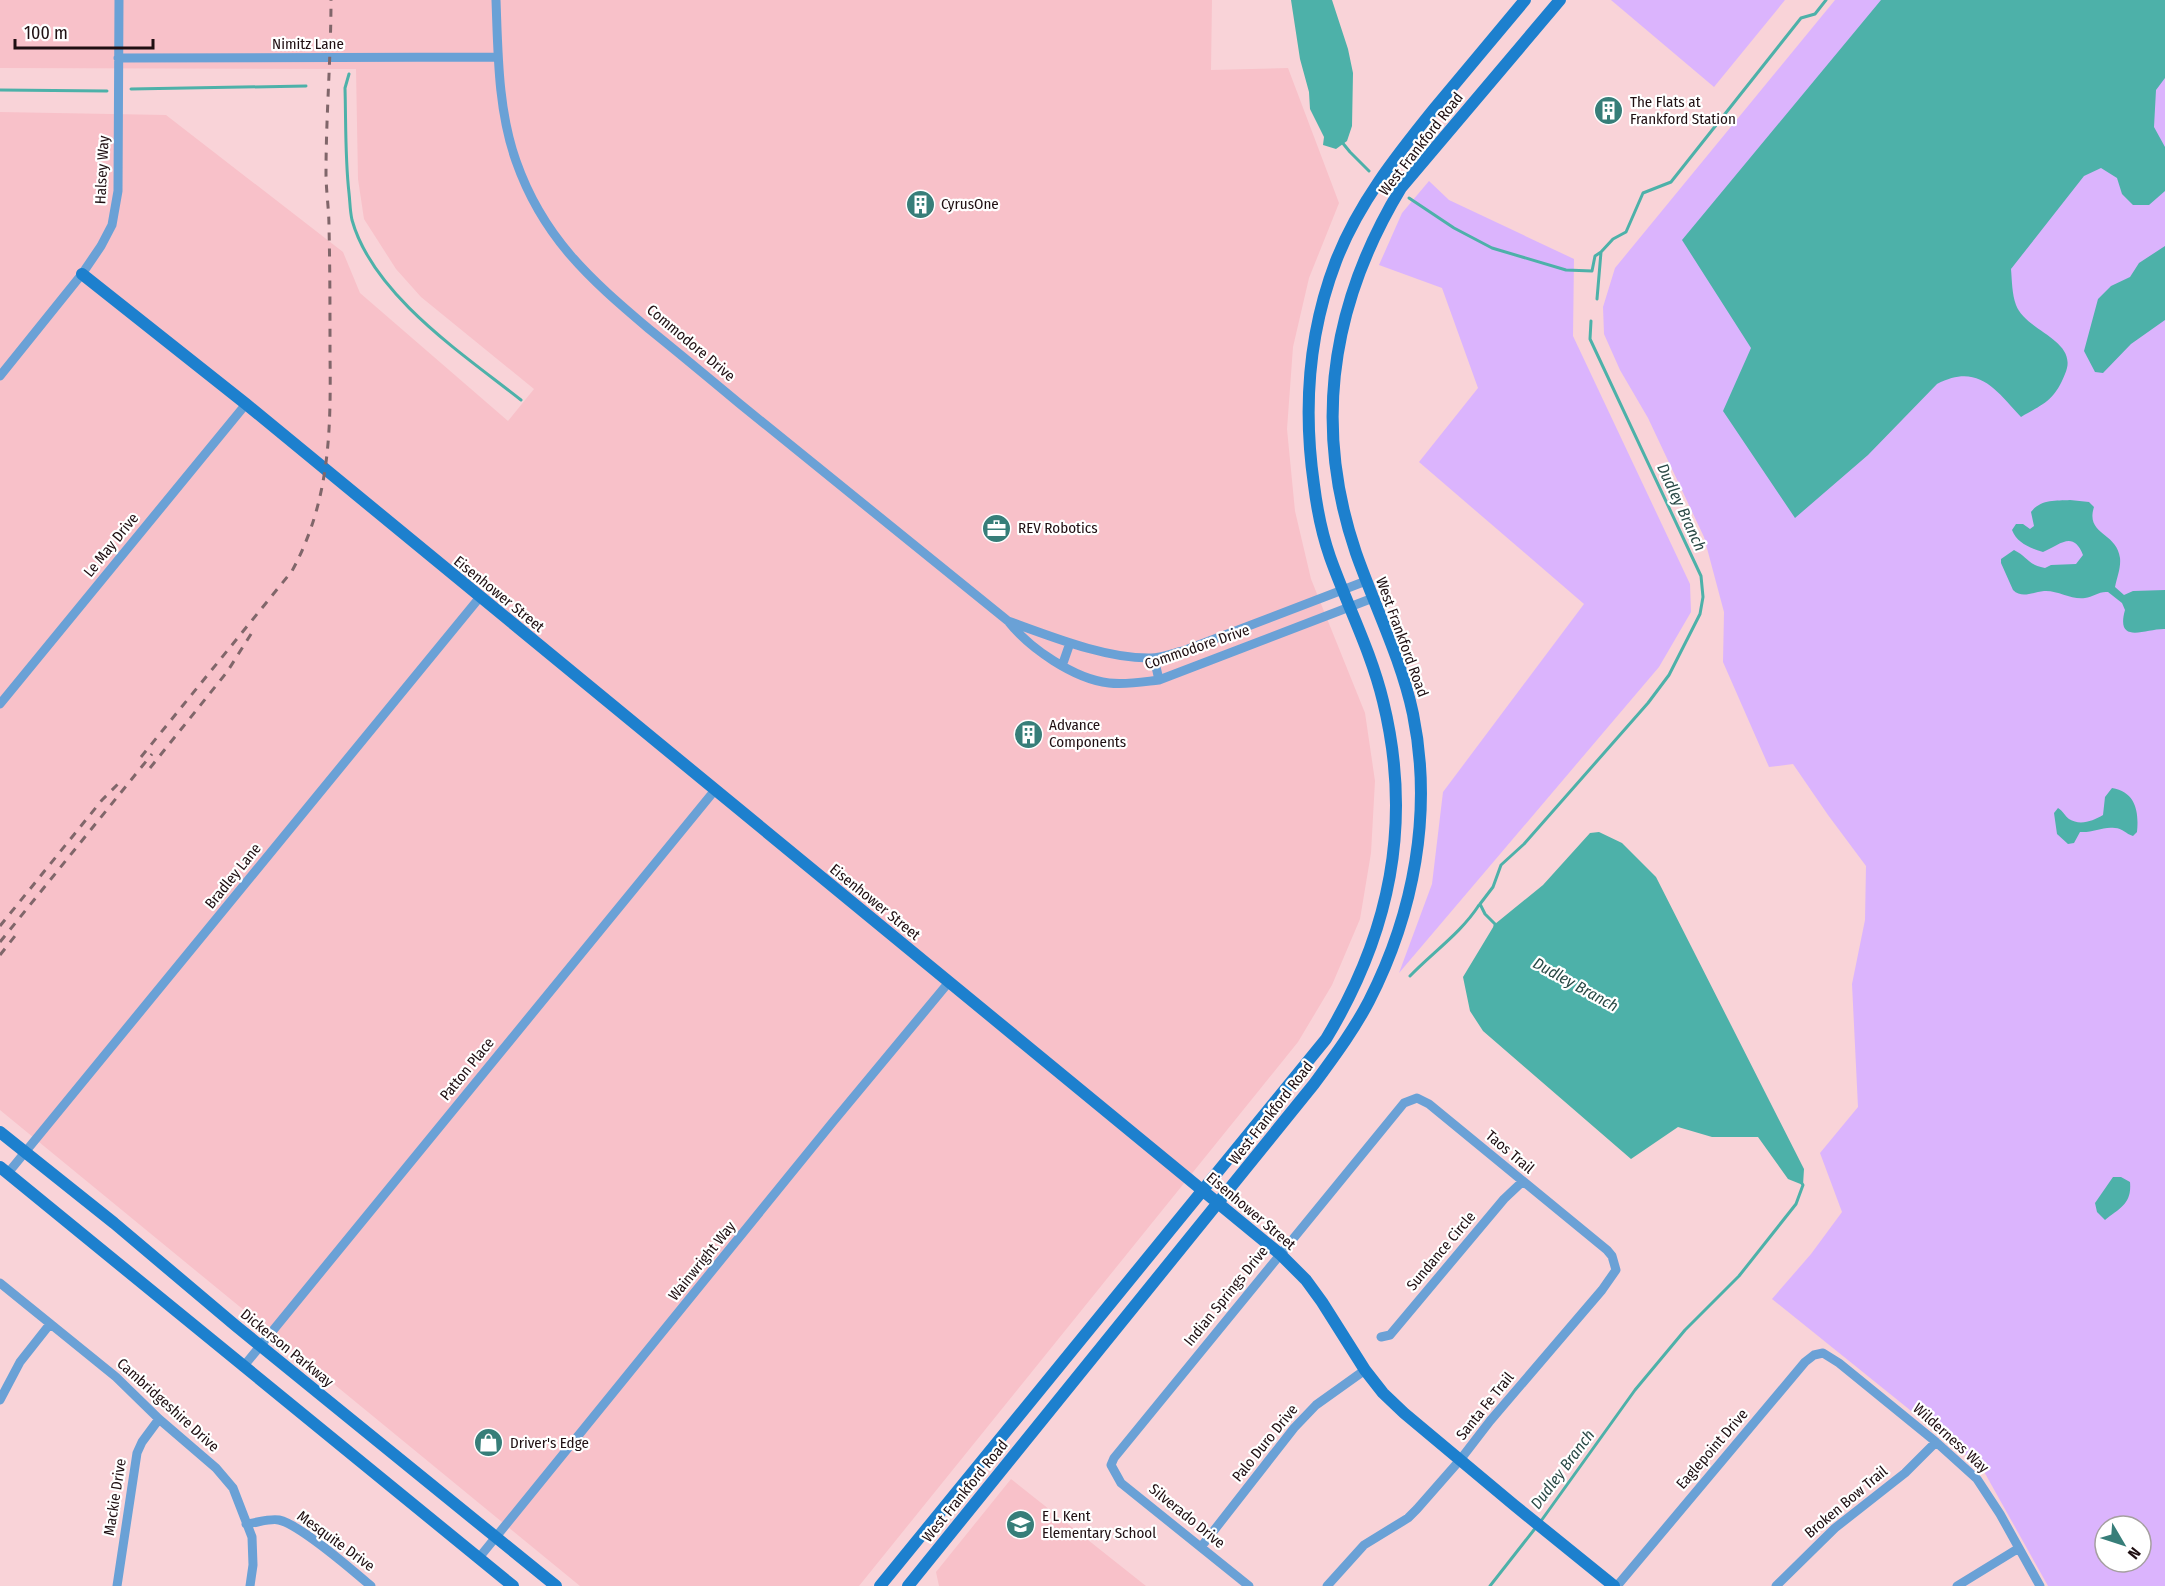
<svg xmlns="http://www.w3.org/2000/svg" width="2165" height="1586" font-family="'Fira Sans Condensed',sans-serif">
  <rect width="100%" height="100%" fill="#f9d3d8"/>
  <path fill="#f8c1c9" d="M0,0H1212L1211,70L1288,68L1339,203L1309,278L1293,347L1287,429L1295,511L1311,579L1365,713L1375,781L1371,853L1360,919L1332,985L1298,1042L859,1586H580L0,1110V112L166,115L343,252L360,293L508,421L534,389L421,297L396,269L364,219L358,179L356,69L0,68Z
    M1011,1479L1146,1586H939L936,1572Z"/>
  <path fill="#dbb4fd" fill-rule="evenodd" d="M1611,0H1785L1714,87Z
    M1835,0H2165V1586H2048L1982,1468L1772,1299L1811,1254L1842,1212L1820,1153L1858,1107L1852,984L1865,920L1866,866L1828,815L1793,764L1769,767L1723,662L1724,612L1704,537L1648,418L1620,370L1604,334L1603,307L1615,268ZM2105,1526H2141V1562H2105Z
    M1429,181L1449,200L1574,259L1573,336L1690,584L1691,612L1659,667L1399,973L1432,884L1443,792L1584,604L1419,462L1478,388L1442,288L1379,265L1402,213Z"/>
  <path fill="#4db1a9" d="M1291,0H1332L1348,49L1353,73L1352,126L1347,141L1336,149L1323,145L1324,137L1310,109L1309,92L1300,59Z
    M1881,0H2165V78L2156,90L2154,127L2165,147V191L2149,205H2133L2122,194L2117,178L2101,168L2084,176L2011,269C2012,281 2012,294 2016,305C2026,332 2080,340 2065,374C2054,401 2045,403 2021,417C1995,389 1978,363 1937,384L1868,455L1795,518L1723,411L1751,348L1682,240Z
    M2165,246V320L2131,344L2103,373L2095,372L2084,351L2098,299L2111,286L2130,277L2139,263Z
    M2070,500L2089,502L2094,507C2085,535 2117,532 2120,558C2121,568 2117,577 2115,587L2124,595L2133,591L2165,590V629C2147,628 2115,646 2125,610L2122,603L2108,592C2099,591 2093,597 2085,598C2071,600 2058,590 2044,591C2033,592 2022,599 2013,590L2001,563V559L2014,550C2028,557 2028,565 2045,568L2051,565L2076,564L2083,555C2073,530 2060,545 2043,552C2030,548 2017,543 2012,530L2016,524H2023L2030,529L2034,526L2031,512C2041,499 2055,501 2070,500Z
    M2112,788C2136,792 2139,812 2137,832L2133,836C2126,834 2122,828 2115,828C2103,826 2093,833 2080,832L2074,843L2068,844L2057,834L2054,813L2058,808C2063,811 2065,816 2069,819C2080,826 2093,821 2103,815L2105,797Z
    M1599,832L1622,843L1656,877L1804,1169L1803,1185L1788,1179L1758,1137H1712L1678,1127L1631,1159L1483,1031L1470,1011L1463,977L1495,924L1543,885L1590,833Z
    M2113,1177H2121L2130,1182C2132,1204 2120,1208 2105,1220L2097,1212L2095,1203Z"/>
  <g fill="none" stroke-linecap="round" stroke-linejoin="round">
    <path stroke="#4db1a9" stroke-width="3" d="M349,74L345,88C346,123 345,158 349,193C350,202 350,211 352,220C373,295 463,354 521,400
      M131,89L306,86
      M0,90L107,91
      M1341,141L1350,152L1369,171
      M1409,198L1454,228L1492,248L1566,270L1592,271L1595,256L1601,252
      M1597,299L1601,252L1613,239L1626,232L1643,193L1671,182L1801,18L1815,14L1826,0
      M1495,927V924L1485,914L1480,904L1493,887L1501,865L1524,844L1648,703L1669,675L1700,614L1703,597L1701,576L1590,339L1591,321
      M1410,976C1433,952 1461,933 1479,905
      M1541,1521L1635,1390L1685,1330L1739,1276L1796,1204L1803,1185L1801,1182
      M1490,1586L1537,1526"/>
    <path stroke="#6aa1d6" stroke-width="9" d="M496,0C498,54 498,110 516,161C543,238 590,279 649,329C680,354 710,379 740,404C829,477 919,548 1008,621C1029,648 1074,679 1109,683C1126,685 1142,682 1159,680L1373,598
      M118,58L498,57
      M0,376L82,274L101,246L112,225L118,191L119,0
      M1008,621C1050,636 1106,659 1151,658C1162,658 1173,653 1183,651L1366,581
      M1154,658L1159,680
      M1062,666L1070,643
      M0,704L246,404
      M8,1173L480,597
      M0,1283L116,1377L159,1419L216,1468L233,1488L252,1537L253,1565L250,1586
      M1381,1337L1390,1335L1504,1199L1522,1182
      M243,1367L715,790
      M0,1400L20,1362L50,1324
      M246,1524C256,1523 270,1518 279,1520C301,1525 352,1570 371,1586
      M1201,1547L1294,1428L1316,1405L1365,1370
      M478,1559L832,1123L949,982
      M117,1586L137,1453L142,1442L159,1419
      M1249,1586L1121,1483L1111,1465L1114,1458L1404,1103L1417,1098L1429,1104L1607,1250L1612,1256L1616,1270L1602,1290L1490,1421L1460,1460L1417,1509L1408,1518L1364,1545L1327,1586
      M1617,1586L1805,1362L1814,1355L1823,1353L1839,1363L1936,1442L1977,1479L2000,1514L2040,1586
      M1776,1586L1835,1528L1905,1473L1936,1442
      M1957,1586L2019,1548"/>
    <path stroke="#1d80ce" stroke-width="12" d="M82,274L246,404L1280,1254L1306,1280L1322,1302L1365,1370L1383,1393L1404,1413L1514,1505L1614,1586
      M0,1132L114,1223L236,1326L556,1586
      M0,1167L513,1586
      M880,1586L1326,1039C1390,933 1413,823 1383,701C1371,651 1347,605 1330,557C1322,534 1317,509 1314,485C1303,409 1308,334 1336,261C1358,204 1396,156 1434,109C1464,73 1495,36 1525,0
      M908,1586L1314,1084C1333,1058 1354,1030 1369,1001C1414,913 1433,812 1413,714C1401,658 1375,607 1356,553C1312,424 1332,302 1401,188L1560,0"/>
    <path stroke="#80666a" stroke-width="3" stroke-dasharray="8 8" stroke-linecap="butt" d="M141,757L292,571C330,501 331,431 330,354C330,312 330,269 329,227C329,209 326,191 326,173C326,115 331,58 331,0
      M150,768L227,672L253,631
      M0,926L102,800L121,781
      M0,942L152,754
      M0,955L15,936"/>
  </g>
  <defs>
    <symbol id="building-disc" viewBox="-11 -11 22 22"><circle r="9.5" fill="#377e79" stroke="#fff"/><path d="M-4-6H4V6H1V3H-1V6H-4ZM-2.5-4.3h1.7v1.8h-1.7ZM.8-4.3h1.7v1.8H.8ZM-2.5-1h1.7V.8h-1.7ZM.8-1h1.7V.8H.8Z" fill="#fff"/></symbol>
    <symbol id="office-disc" viewBox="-11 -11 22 22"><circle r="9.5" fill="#377e79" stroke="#fff"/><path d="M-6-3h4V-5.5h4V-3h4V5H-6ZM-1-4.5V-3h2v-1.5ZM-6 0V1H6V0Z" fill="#fff"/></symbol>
    <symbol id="shop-disc" viewBox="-11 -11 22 22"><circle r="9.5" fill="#377e79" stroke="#fff"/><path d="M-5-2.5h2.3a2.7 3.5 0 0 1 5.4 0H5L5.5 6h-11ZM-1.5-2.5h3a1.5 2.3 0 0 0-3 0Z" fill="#fff"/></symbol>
    <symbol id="school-disc" viewBox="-11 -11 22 22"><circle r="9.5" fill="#377e79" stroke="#fff"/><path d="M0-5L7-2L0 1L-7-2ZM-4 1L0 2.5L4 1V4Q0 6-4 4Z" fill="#fff"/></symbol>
  </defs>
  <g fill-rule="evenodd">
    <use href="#building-disc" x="1592" y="94" width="33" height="33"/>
    <use href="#building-disc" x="904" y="188" width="33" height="33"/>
    <use href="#office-disc" x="980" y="512" width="33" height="33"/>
    <use href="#building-disc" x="1012" y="718" width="33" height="33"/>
    <use href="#shop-disc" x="472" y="1426" width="33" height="33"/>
    <use href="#school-disc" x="1004" y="1508" width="33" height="33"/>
  </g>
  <g text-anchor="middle" stroke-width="4.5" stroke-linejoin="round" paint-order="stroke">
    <g font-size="15" fill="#1f0f12" stroke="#fff">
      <text x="308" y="49">Nimitz Lane</text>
      <text transform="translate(1421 144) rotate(-52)" y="5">West Frankford Road</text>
      <text transform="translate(102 170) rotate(-87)" y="5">Halsey Way</text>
      <text transform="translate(691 343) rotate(40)" y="5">Commodore Drive</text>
      <text transform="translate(111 545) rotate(-51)" y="5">Le May Drive</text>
      <text transform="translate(499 594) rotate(39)" y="5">Eisenhower Street</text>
      <text transform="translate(1402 637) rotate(70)" y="5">West Frankford Road</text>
      <text transform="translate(1197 647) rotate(-19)" y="5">Commodore Drive</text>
      <text transform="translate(233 876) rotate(-51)" y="5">Bradley Lane</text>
      <text transform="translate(875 902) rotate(39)" y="5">Eisenhower Street</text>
      <text transform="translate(467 1069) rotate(-51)" y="5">Patton Place</text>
      <text transform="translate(1271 1113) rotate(-52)" y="5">West Frankford Road</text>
      <text transform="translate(1510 1152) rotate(40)" y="5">Taos Trail</text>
      <text transform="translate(1251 1211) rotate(40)" y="5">Eisenhower Street</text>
      <text transform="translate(1441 1251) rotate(-50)" y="5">Sundance Circle</text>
      <text transform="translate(702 1261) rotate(-51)" y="5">Wainwright Way</text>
      <text transform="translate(1226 1296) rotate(-51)" y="5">Indian Springs Drive</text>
      <text transform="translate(287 1348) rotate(39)" y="5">Dickerson Parkway</text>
      <text transform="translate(168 1405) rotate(42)" y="5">Cambridgeshire Drive</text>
      <text transform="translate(1485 1406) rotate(-51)" y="5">Santa Fe Trail</text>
      <text transform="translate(1951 1438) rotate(42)" y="5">Wilderness Way</text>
      <text transform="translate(1265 1443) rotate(-51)" y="5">Palo Duro Drive</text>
      <text transform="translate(1712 1449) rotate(-49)" y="5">Eaglepoint Drive</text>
      <text transform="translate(965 1491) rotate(-51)" y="5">West Frankford Road</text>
      <text transform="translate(115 1497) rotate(-81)" y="5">Mackie Drive</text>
      <text transform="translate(1846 1502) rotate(-40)" y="5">Broken Bow Trail</text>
      <text transform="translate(1187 1516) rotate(39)" y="5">Silverado Drive</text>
      <text transform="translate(336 1541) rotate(36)" y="5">Mesquite Drive</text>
    </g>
    <g font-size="15" fill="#1f0f12" stroke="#fff" text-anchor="start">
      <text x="1630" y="107">The Flats at<tspan x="1630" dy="17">Frankford Station</tspan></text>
      <text x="941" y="209">CyrusOne</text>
      <text x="1018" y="533">REV Robotics</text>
      <text x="1049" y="730">Advance<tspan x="1049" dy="17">Components</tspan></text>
      <text x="510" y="1448">Driver's Edge</text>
      <text x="1042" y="1521">E L Kent<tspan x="1042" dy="17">Elementary School</tspan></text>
    </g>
    <g font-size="16" font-style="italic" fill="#2a4946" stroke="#fff">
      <text transform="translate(1682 507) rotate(65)" y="6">Dudley Branch</text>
      <text transform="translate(1576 984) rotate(29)" y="6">Dudley Branch</text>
      <text transform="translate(1562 1469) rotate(-53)" y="6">Dudley Branch</text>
    </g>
  </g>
  <g transform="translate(2123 1544) rotate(129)"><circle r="28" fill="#ffffff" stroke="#a59fa0" stroke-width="1.5"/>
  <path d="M0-4.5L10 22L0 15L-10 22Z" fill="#377e79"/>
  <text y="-9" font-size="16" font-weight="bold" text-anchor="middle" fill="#1f0f12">N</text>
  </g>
  <path d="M15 39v9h138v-9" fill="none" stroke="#1f0f12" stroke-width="3"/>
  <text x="24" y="39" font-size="18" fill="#1f0f12" stroke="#ffffff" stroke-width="4.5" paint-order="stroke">100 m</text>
</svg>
